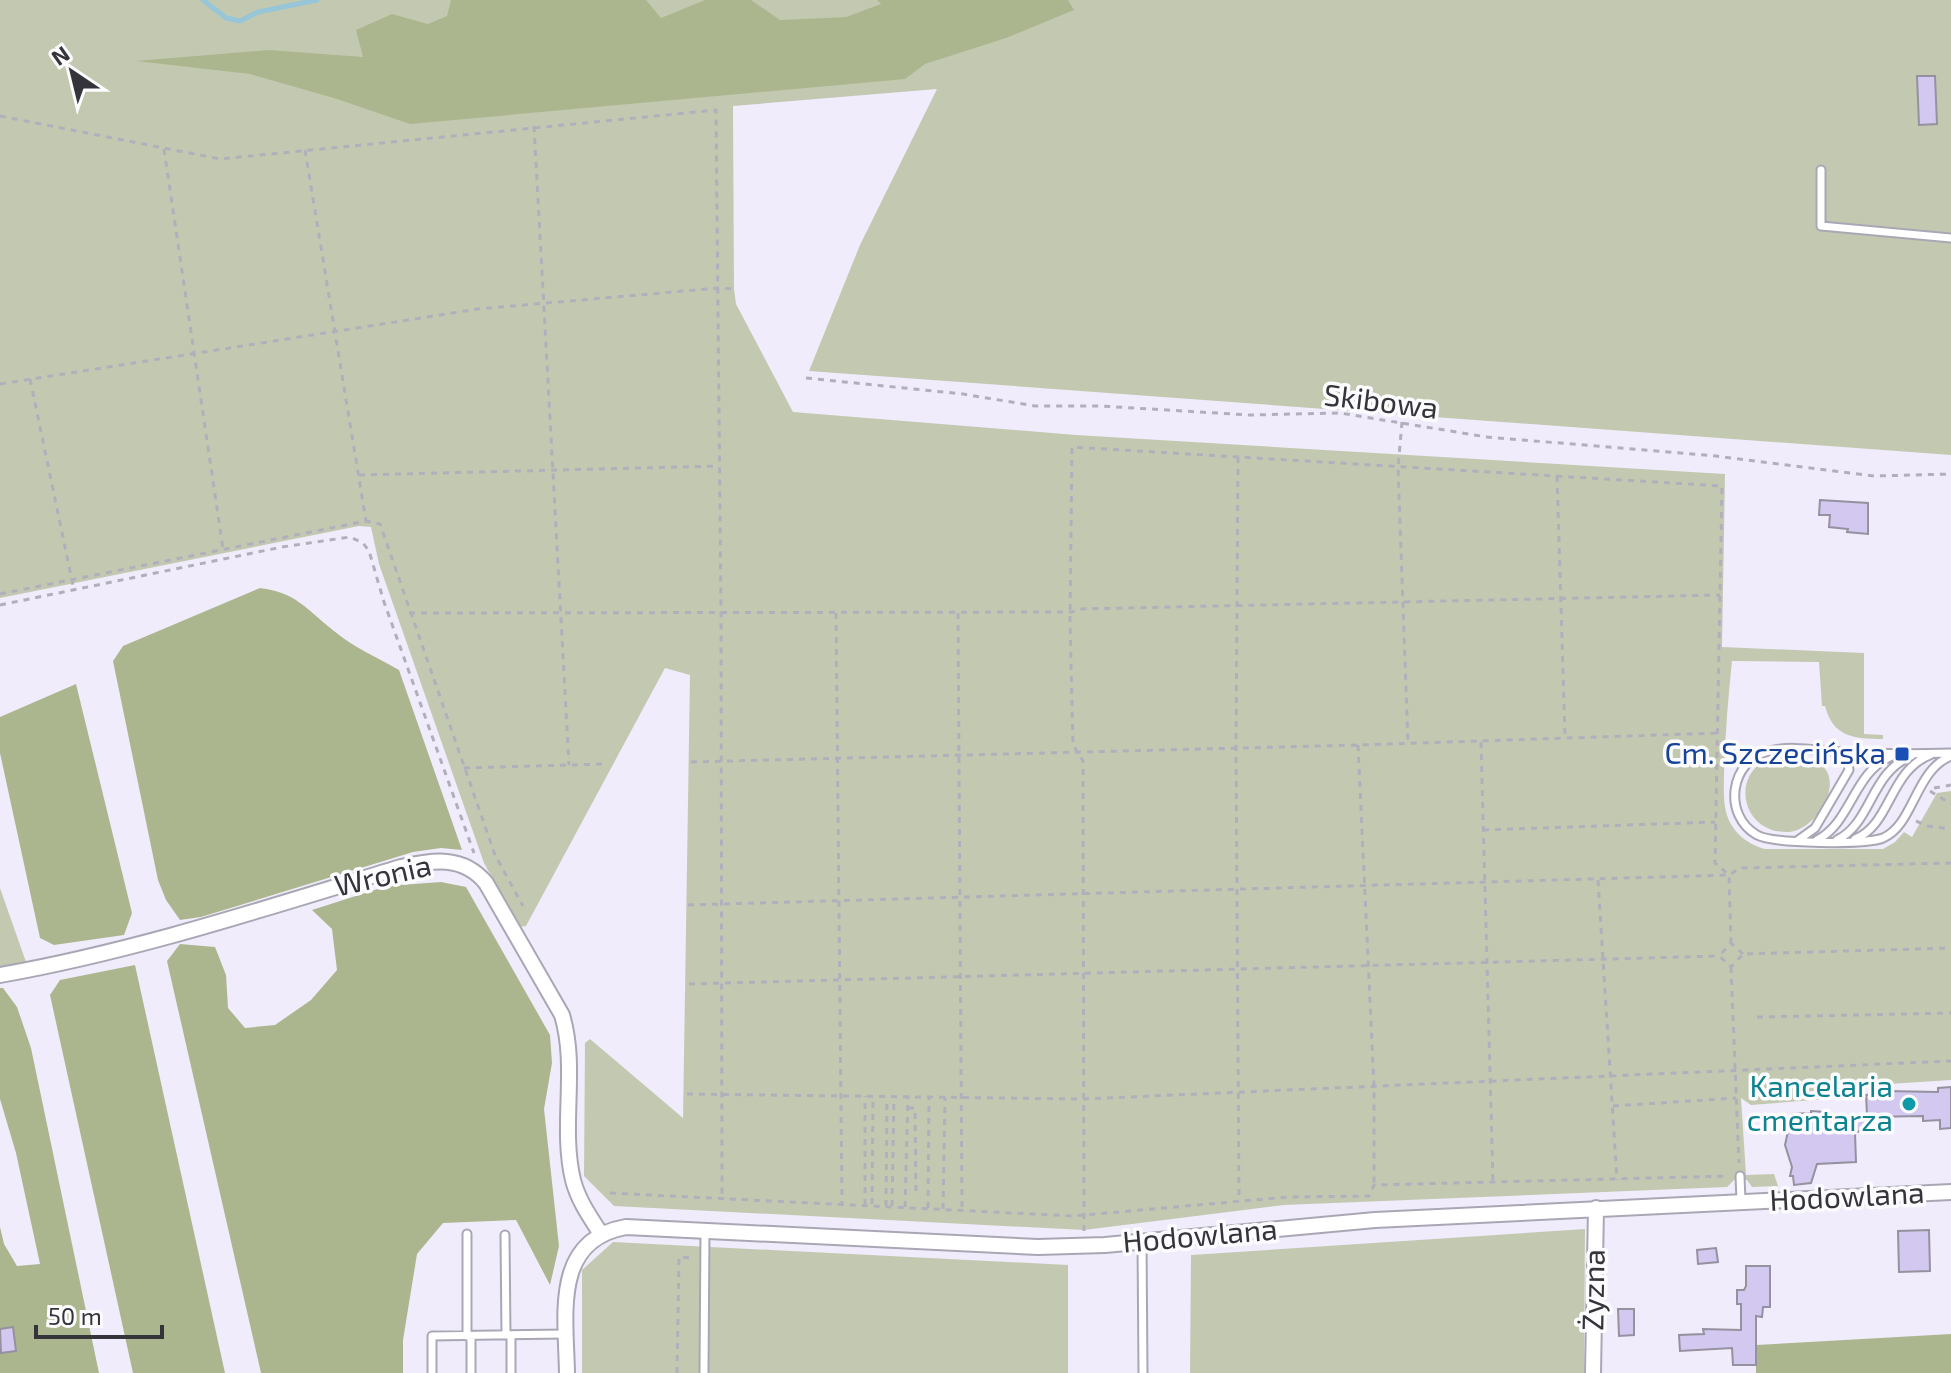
<svg xmlns="http://www.w3.org/2000/svg" width="1951" height="1373" font-family="'Exo 2',sans-serif">
  <rect width="100%" height="100%" fill="#f0ecfc"/>
  <path fill="#c3c9b1" d="M0,0H1951V455L809,371L860,245L937,89L733,106L734,289L736,304L793,412L1076,435L1725,474L1722,647L1864,653V734L1883,735V739C1854,739 1833,737 1825,706H1822L1819,662L1732,661C1728,699 1725,737 1724,774C1724,787 1723,800 1726,812C1731,831 1746,844 1765,849H1883L1895,842L1904,832L1912,837L1937,793L1951,791V1080L1827,1088L1826,1099L1751,1105L1741,1098L1746,1175L1774,1174L1778,1186L1752,1187L1747,1180H1734L1727,1187L1284,1205L1084,1230L614,1206L584,1176L585,1043L590,1039L683,1118L690,675L665,668L526,926L519,927L484,863L379,564L371,527L359,526L0,598Z
    M1783,757C1794,758 1809,757 1819,763C1847,782 1815,831 1789,832C1735,834 1729,759 1783,757Z
    M0,888L26,962L0,968Z
    M1585,1229L1584,1373H1190L1191,1255Z
    M613,1242L1068,1265V1373H582V1270Z"/>
  <path fill="#acb68e" d="M451,0H646L661,18L705,0H751L780,20L846,17L881,4L877,0H1068L1074,10L1006,38L925,64L905,79L410,124L337,99L250,74L136,61L269,50L363,57L356,30L392,14L428,24L447,16Z
    M260,588C296,592 307,610 334,631C353,647 378,658 399,670L462,850L441,848L413,852L201,917L180,920L166,900L158,880L113,661L123,646Z
    M76,684L132,913L124,935L54,945L40,938L0,753V717Z
    M441,882L466,887L550,1035L552,1063L544,1109L559,1246L550,1285L516,1220L443,1223L417,1254L403,1340V1373H261L167,961L180,944L215,947L226,975L228,1008L245,1028L275,1025L311,1000L337,970L332,929L312,910L387,886Z
    M135,965L225,1373H133L50,995L60,980Z
    M0,988H3L17,1007L31,1048L99,1373H0V1227L4,1244L17,1266L40,1264L16,1153L0,1099Z
    M1951,1334V1373H1756V1345Z"/>
  <g fill="none" stroke-linecap="round" stroke-linejoin="round">
    <path stroke="#96c6d8" stroke-width="5" d="M203,0L226,18L240,21L258,12L317,0"/>
  </g>
  <path fill="#d3c8f0" stroke="#95919f" stroke-width="2" d="M1917,76H1935L1937,124L1919,125Z
    M1820,500L1868,503V534L1847,532L1848,529L1829,527L1830,515H1819Z
    M1951,1087V1128L1940,1129V1120L1923,1121V1116L1867,1117L1862,1130L1855,1133L1856,1162L1817,1164L1811,1183L1794,1185L1793,1176H1790L1792,1167L1785,1145L1790,1122H1793L1792,1114L1811,1113V1111L1827,1112L1828,1116L1867,1115L1866,1095L1886,1093V1091L1938,1092V1088Z
    M1929,1230L1930,1271L1899,1272L1898,1231Z
    M1716,1248L1718,1262L1698,1264L1697,1250Z
    M1746,1266H1770V1307H1763L1762,1317L1756,1316V1365H1733L1732,1348L1680,1351L1679,1335L1704,1334L1703,1329L1741,1330V1304H1737V1290H1744L1746,1286Z
    M1618,1309H1634V1335L1619,1336Z
    M13,1327L16,1351L1,1353L0,1329Z"/>
  <g fill="none" stroke-linecap="round" stroke-linejoin="round">
    <defs>
      <path id="service" d="M1821,170V226L1951,238
        M1951,753C1914,754 1878,754 1842,752C1819,751 1792,745 1769,751C1730,760 1722,815 1757,835C1774,844 1865,845 1883,838C1914,825 1915,770 1951,756
        M1855,839C1891,825 1889,771 1930,755
        M1817,840C1852,822 1853,772 1892,756
        M1837,840C1872,823 1870,773 1911,756
        M1797,841L1815,828L1849,770L1847,757L1839,752
        M1740,1176L1741,1201
        M505,1235L506,1335
        M1142,1241L1143,1373
        M467,1336V1234
        M471,1336V1373
        M432,1373V1336L566,1334
        M511,1373V1335
        M704,1373L705,1231"/>
      <path id="minor" d="M0,975C136,951 269,907 401,867C433,860 463,855 486,883L562,1015C578,1068 560,1126 573,1180C578,1200 590,1217 601,1234
        M567,1373C566,1315 552,1240 626,1227L1038,1247L1105,1245L1375,1220L1951,1192
        M1593,1373L1596,1208"/>
    </defs>
    <use href="#service" stroke="#aaa7b5" stroke-width="11"/>
    <use href="#minor" stroke="#aaa7b5" stroke-width="18"/>
    <path stroke="#b2afbc" stroke-width="3" stroke-dasharray="6 6" stroke-linecap="butt" d="M0,116L220,159L716,110L721,613L722,1198
      M534,126L569,765
      M164,149L223,549
      M305,150L366,521
      M806,378L963,394L1035,406H1101L1249,415L1340,413L1487,437L1716,456L1874,476L1951,474
      M30,379L74,590
      M0,384L478,309L718,288L734,289
      M1402,422L1398,468L1408,744
      M1238,457L1236,747L1239,1201
      M359,475L719,466
      M1557,476L1565,736
      M0,594L366,521L380,524L495,855L523,906
      M0,605L282,547L350,537L363,543L369,551L384,602L474,853
      M409,613L1072,612L1079,609L1720,595
      M836,613L842,1204
      M958,613L962,1210
      M1481,742L1493,1182
      M1358,745L1374,1086V1185
      M691,762L1358,745L1719,733
      M464,768L603,764
      M1934,788L1951,785
      M1930,791L1951,804
      M1916,821L1928,826L1951,829
      M1483,830L1715,822
      M1598,880L1617,1180
      M688,905L1729,875L1740,868L1951,863
      M1743,954L1731,943L1719,956L1731,967L1743,954L1951,948
      M1731,967L1739,1163
      M689,984L1719,956
      M1757,1017L1951,1013
      M687,1094L1083,1099L1951,1061
      M1613,1106L1736,1098
      M908,1108H915L916,1195
      M610,1193L1073,1216L1288,1197L1369,1196L1374,1185L1729,1176
      M872,1204L873,1096
      M865,1205V1096
      M886,1206L887,1098
      M892,1206L894,1096
      M905,1207L908,1096
      M928,1208L929,1097
      M943,1209L945,1097
      M1084,1231L1083,761L1073,745L1070,620L1072,447L1722,486L1715,863L1729,875L1731,943
      M677,1373L679,1257L693,1258"/>
    <use href="#service" stroke="#fff" stroke-width="7"/>
    <use href="#minor" stroke="#fff" stroke-width="14"/>
  </g>
  <rect fill="#1a4fb4" stroke="#fcfbfe" stroke-width="3" x="1894" y="746" width="16" height="16" rx="4"/>
  <circle fill="#0f9aa8" stroke="#fcfbfe" stroke-width="3" cx="1909" cy="1104" r="8"/>
  <g text-anchor="middle" stroke-width="7" stroke-linejoin="round" paint-order="stroke">
    <g font-size="30" fill="#35343a" stroke="#fcfbfe">
      <text transform="translate(1381 402) rotate(7)" y="10">Skibowa</text>
      <text transform="translate(383 876) rotate(-13)" y="10">Wronia</text>
      <text transform="translate(1847 1197) rotate(-3)" y="10">Hodowlana</text>
      <text transform="translate(1200 1236) rotate(-5)" y="10">Hodowlana</text>
      <text transform="translate(1594 1290) rotate(-89)" y="10">Żyzna</text>
    </g>
    <g font-size="30" fill="#164399" stroke="#fcfbfe" text-anchor="end">
      <text x="1886" y="764">Cm. Szczecińska</text>
    </g>
    <g font-size="30" fill="#0d838f" stroke="#fcfbfe" text-anchor="end">
      <text x="1893" y="1097">Kancelaria<tspan x="1893" dy="34">cmentarza</tspan></text>
    </g>
  </g>
  <g transform="translate(72 72) rotate(325)" stroke="#fcfbfe" stroke-width="6" paint-order="stroke">
  <path d="M0-6L14 30L0 20L-14 30Z" fill="#35343a"/>
  <text y="-12" font-size="22" font-weight="bold" text-anchor="middle" fill="#35343a">N</text>
  </g>
  <path d="M36 1325v12h126v-12" fill="none" stroke="#35343a" stroke-width="4"/>
  <text x="48" y="1325" font-size="24" fill="#35343a" stroke="#fcfbfe" stroke-width="6" paint-order="stroke">50 m</text>
</svg>
